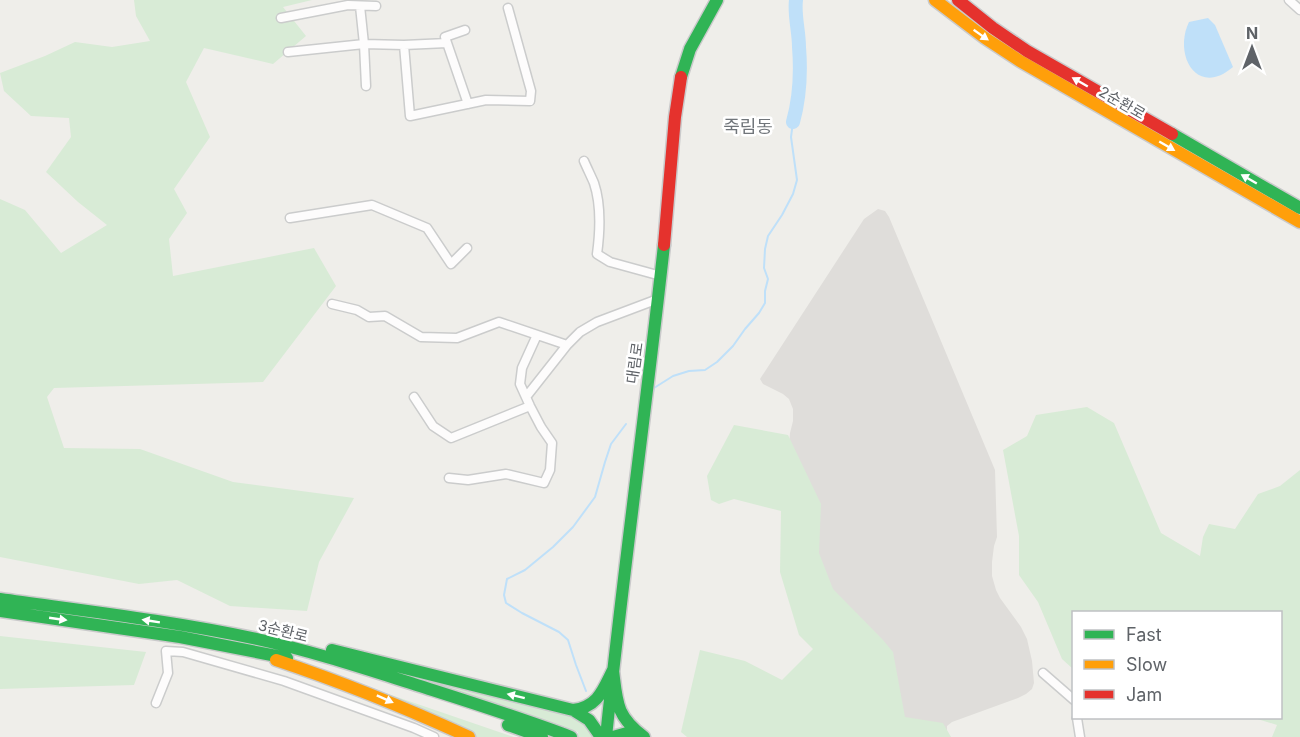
<svg xmlns="http://www.w3.org/2000/svg" width="1300" height="737" font-family="Inter,'Noto Sans KR',sans-serif">
  <rect width="100%" height="100%" fill="#efeeea"/>
  <path fill="#dfddda" d="M878,209L885,211L889,217L995,470L997,537L994,546L992,562V576L996,590L1000,598L1021,627L1027,639L1032,661L1034,683L1032,689L1026,694L1018,698L952,722L947,726V734L847,737L800,586L789,446L790,433L793,421V409L789,399L783,394L763,384L760,379L864,219Z"/>
  <path fill="#d8ebd6" d="M134,0H312L283,7L306,36L273,64L204,48L186,82L210,137L174,189L187,213L169,239L173,276L314,248L336,286L263,382L54,388L47,397L64,448L140,449L233,482L354,498L319,562L307,611L230,606L177,580L139,584L0,557V199L25,210L61,253L107,225L78,202L46,172L71,137L69,118L31,116L4,91L0,73L45,56L75,42L112,47L150,41L136,16Z
    M1087,407L1114,423L1161,533L1200,556L1203,537L1209,524L1235,529L1258,494L1280,486L1300,470V737H1272L1277,725L1254,718H1280V612H1074L1073,669L1062,659L1038,602L1019,575V536L1003,450L1027,436L1036,415Z
    M734,425L788,435L821,504L819,553L833,589L883,640L893,652L905,717L943,723L951,737H687L681,732L700,650L745,661L782,680L813,649L799,635L780,572L781,511L734,499L719,504L711,500L707,476Z
    M0,636L146,652L134,685L0,689Z
    M361,662L571,714L589,727L593,737H577L578,732Z
    M359,684L514,737H474Z"/>
  <path fill="#bfe0f9" d="M1208,18L1215,25L1233,67C1197,98 1173,55 1189,22Z"/>
  <g fill="none" stroke-linecap="round" stroke-linejoin="round">
    <path stroke="#bfe0f9" stroke-width="2" d="M653,392L654,388L673,376L689,371L705,370L717,362L733,346L745,329L759,313L765,303V291L768,279L764,268L765,249L768,236L782,215L793,194L797,180L791,137L793,122
      M586,691L576,665L568,640L559,632L522,613L506,603L504,595L507,579L525,570L553,547L573,527L595,497L605,462L611,444L626,424"/>
    <path stroke="#bfe0f9" stroke-width="14" d="M793,122C800,97 801,72 799,47C799,31 794,15 796,0"/>
    <defs>
      <path id="street" d="M1289,0L1300,10
        M360,6L364,44L366,86
        M281,18L348,5L376,6
        M465,30L445,37L468,104
        M404,45L447,43
        M288,52L364,44L404,45L410,116L486,100L530,101L531,91L508,8
        M584,161C587,168 591,176 594,183C601,204 600,232 597,254L610,262L661,276
        M290,218L372,205L427,228L451,264L467,248
        M332,304L357,310L369,317L385,316L421,337L457,338L499,322L567,345L580,332L597,322L658,299
        M414,397L433,426L451,438L530,406
        M526,397L567,345
        M449,478L468,480L506,474L544,483L550,470L552,443L541,427L530,406L520,384L522,368L537,335
        M1043,673L1074,700
        M156,703L168,673L166,651L183,652L284,681L414,728L434,737
        M1077,718L1080,737"/>
      <path id="fast" d="M681,77L690,49L717,0
        M1172,134L1300,208
        M0,599C86,611 173,621 257,639C312,651 366,669 420,686C470,702 521,718 571,737
        M0,611L180,637L287,658
        M332,650L573,710L589,720L601,737
        M613,670C617,703 616,716 644,737
        M573,710C598,707 603,690 613,670
        M508,725L542,737
        M606,737C623,573 646,409 664,245
        M613,737L627,733L641,736"/>
      <path id="slow" d="M935,0L985,38L1020,61L1300,222
        M276,660C342,682 406,708 469,737"/>
      <path id="jam" d="M958,0L993,28L1027,51L1172,134
        M664,245L675,117L681,77"/>
    </defs>
    <use href="#street" stroke="#cbcccc" stroke-width="11"/>
    <use href="#fast" stroke="#cacacb" stroke-width="15"/>
    <use href="#slow" stroke="#cacacb" stroke-width="15"/>
    <use href="#jam" stroke="#cacacb" stroke-width="15"/>
    <use href="#street" stroke="#fdfcfc" stroke-width="8"/>
    <use href="#fast" stroke="#30b455" stroke-width="12"/>
    <use href="#slow" stroke="#ff9f0a" stroke-width="12"/>
    <use href="#jam" stroke="#e5322d" stroke-width="12"/>
  </g>
  <defs><path id="oneway-solid" d="M-6-.8H1V-3.2L6.5 0L1 3.2V.8H-6Z" transform="scale(1.5)"/></defs>
  <g fill="#fff">
    <use href="#oneway-solid" transform="translate(981 35) rotate(35)"/>
    <use href="#oneway-solid" transform="translate(1080 82) rotate(-150)"/>
    <use href="#oneway-solid" transform="translate(1167 146) rotate(30)"/>
    <use href="#oneway-solid" transform="translate(1249 179) rotate(-150)"/>
    <use href="#oneway-solid" transform="translate(58 619) rotate(8)"/>
    <use href="#oneway-solid" transform="translate(151 621) rotate(-171)"/>
    <use href="#oneway-solid" transform="translate(516 696) rotate(-166)"/>
    <use href="#oneway-solid" transform="translate(385 699) rotate(24)"/>
  </g>
  <g text-anchor="middle" stroke-width="5" stroke-linejoin="round" paint-order="stroke">
    <g font-size="15" fill="#5f6368" stroke="#fff">
      <text transform="translate(1122 103) rotate(30)" y="5">2순환로</text>
      <text transform="translate(635 363) rotate(-82)" y="5">대림로</text>
      <text transform="translate(283 631) rotate(14)" y="5">3순환로</text>
    </g>
    <g font-size="18" fill="#70757a" stroke="#fff">
      <text x="748" y="133">죽림동</text>
    </g>
  </g>
  <rect x="1072" y="611" width="210" height="108" fill="#ffffff" stroke="#bfc1c3" stroke-width="1.5"/>
  <rect x="1084" y="630" width="30" height="9" fill="#30b455" stroke="#bfc1c3" stroke-width="1.5"/>
  <text x="1126" y="641" font-size="18" fill="#5f6368">Fast</text>
  <rect x="1084" y="660" width="30" height="9" fill="#ff9f0a" stroke="#bfc1c3" stroke-width="1.5"/>
  <text x="1126" y="671" font-size="18" fill="#5f6368">Slow</text>
  <rect x="1084" y="690" width="30" height="9" fill="#e5322d" stroke="#bfc1c3" stroke-width="1.5"/>
  <text x="1126" y="701" font-size="18" fill="#5f6368">Jam</text>
  <g transform="translate(1252 48)" stroke="#ffffff" stroke-width="4.5" paint-order="stroke">
  <path d="M0-4.5L10 22L0 15L-10 22Z" fill="#5f6368"/>
  <text y="-9" font-size="16" font-weight="bold" text-anchor="middle" fill="#5f6368">N</text>
  </g>
</svg>
